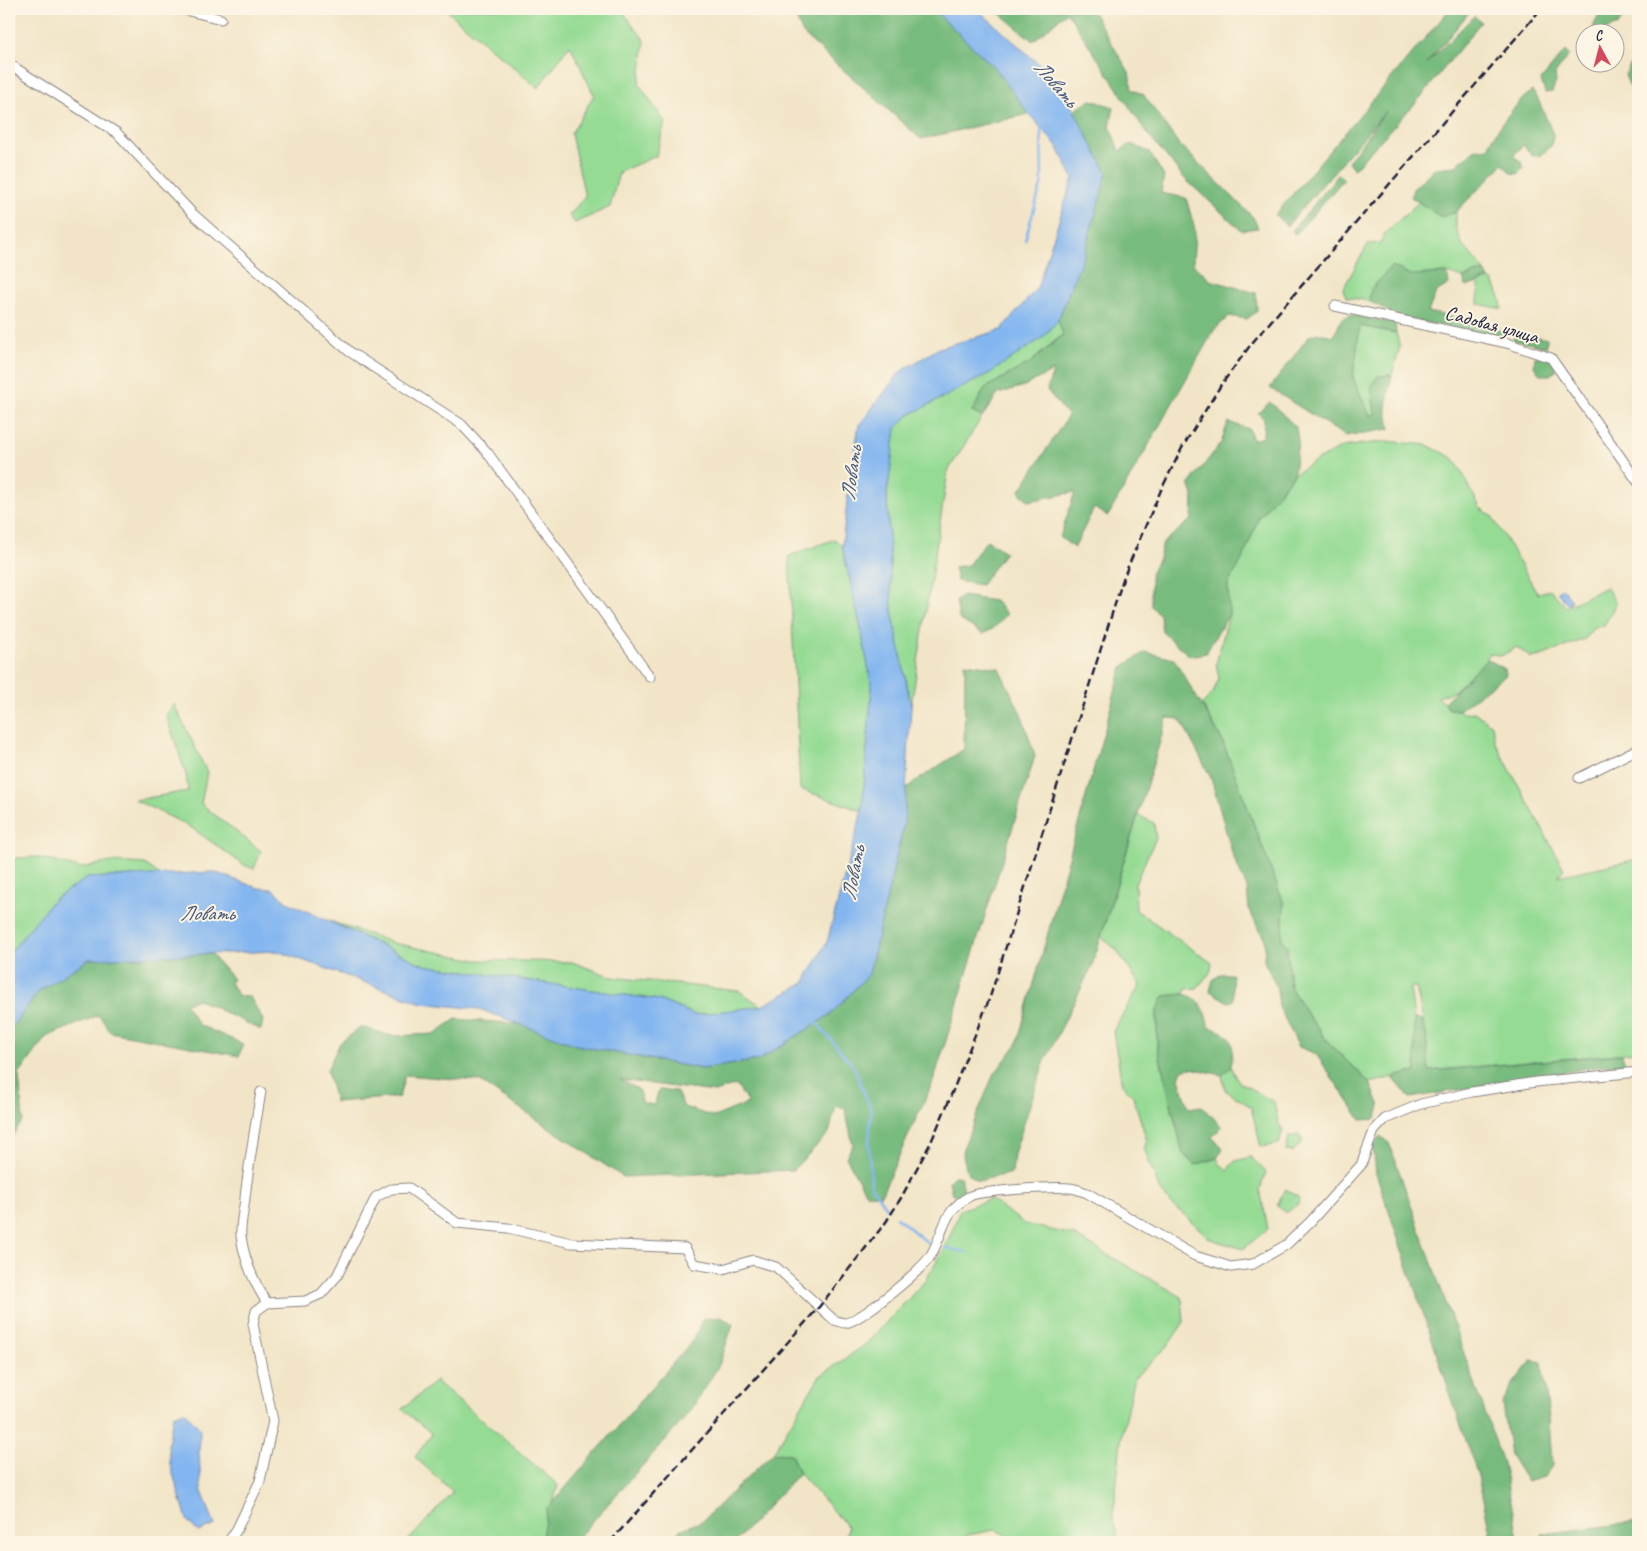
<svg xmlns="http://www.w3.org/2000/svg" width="1647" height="1551" font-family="Caveat,sans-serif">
  <rect width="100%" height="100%" fill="#fcf5e5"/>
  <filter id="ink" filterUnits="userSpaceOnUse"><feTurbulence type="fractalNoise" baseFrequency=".02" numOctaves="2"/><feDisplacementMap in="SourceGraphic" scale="10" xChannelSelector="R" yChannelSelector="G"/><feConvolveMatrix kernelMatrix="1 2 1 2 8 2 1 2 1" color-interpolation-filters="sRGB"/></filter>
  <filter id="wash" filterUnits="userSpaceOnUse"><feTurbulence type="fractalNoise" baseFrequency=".0096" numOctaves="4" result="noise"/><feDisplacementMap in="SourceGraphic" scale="20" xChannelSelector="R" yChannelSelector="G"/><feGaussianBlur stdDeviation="1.12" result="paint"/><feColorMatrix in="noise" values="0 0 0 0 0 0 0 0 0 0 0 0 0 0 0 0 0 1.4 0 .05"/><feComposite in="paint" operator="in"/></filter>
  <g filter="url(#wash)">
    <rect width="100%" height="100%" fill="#f2e5c7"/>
    <path fill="#95db94" stroke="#5c7e68" d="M445,9H621L645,41L639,84L665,122L656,156L619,172L610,207L575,223L569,216L585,196L571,134L594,95L570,45L538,88Z
      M1419,202L1441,217L1456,212V228L1462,244L1485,271L1463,278L1447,273L1411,275L1392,266L1371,289L1369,301L1346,297L1343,289L1368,244L1380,243L1385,233Z
      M1489,279L1493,281L1501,300L1502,309L1478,304L1479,283Z
      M1058,320L1063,334L1031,362L985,388L972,412L982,417L948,471L911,706L892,610L887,494L896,428L909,415L990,373L1042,338Z
      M1360,326L1396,333L1400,347L1392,375L1378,376L1372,387L1375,414L1370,416L1353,378Z
      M1387,441L1427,445L1453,458L1461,470L1480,508L1492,516L1538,594L1550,589L1566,607L1606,587L1616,603L1604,626L1594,627L1585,639L1541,656L1531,658L1517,647L1501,656L1489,653L1487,659L1454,691L1438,697L1449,709L1459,710L1462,713L1474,712L1492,725L1495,742L1564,869L1558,876L1638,859V1052L1428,1071L1426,1034L1416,987L1410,988L1414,1019L1416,1072C1400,1074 1385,1080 1370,1083L1330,1045L1308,1015L1290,987L1287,947L1282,939L1284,904L1222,740L1202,704L1213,693L1219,678L1216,664L1229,614L1228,584L1243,558L1259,517L1294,474L1317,460L1343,447Z
      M835,539L842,546L862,634L872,688L862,811L800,789L789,556Z
      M174,704L207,772L201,804L261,851L254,869L244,865L189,826L135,800L188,791L186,774L166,715Z
      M1138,815L1154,823L1156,838L1135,883L1136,910L1212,963L1210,973L1197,988L1186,989L1184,994L1164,996L1157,1010V1045L1183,1154L1195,1165L1217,1158L1219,1163L1227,1170L1235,1161L1251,1157L1266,1172L1260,1189L1268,1229L1243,1249L1210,1239L1187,1217L1171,1204L1159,1188L1144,1148L1147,1141L1133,1096L1122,1085L1113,1031L1140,985L1116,949L1101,937Z
      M35,857L80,868L111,862L145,864L160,875L87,878L53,900L9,954V863L16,858Z
      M327,920L394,943L476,960L572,962L612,977L739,991L762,1006L695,1015L659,1000L424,965Z
      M1231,1067L1239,1082L1274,1102L1278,1122L1283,1130L1278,1144L1261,1147L1251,1107L1225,1090L1222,1075Z
      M1299,1135L1303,1142L1292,1152L1286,1151L1289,1137Z
      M1286,1189L1299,1198L1298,1204L1286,1213L1277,1205Z
      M990,1199L1025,1224L1073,1235L1182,1297L1184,1322L1167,1347L1135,1377L1121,1441L1113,1520L1119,1542H1022L995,1530L968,1535L958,1542H845L848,1527L799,1473L791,1454L773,1453L819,1377L866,1344L925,1281L945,1248L960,1210Z
      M436,1381L558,1485L542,1542H407L453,1492L415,1457L432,1434L402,1409Z"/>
    <path fill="#78bb7e" stroke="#4d6e5c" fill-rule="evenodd" d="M792,9H933L996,69L1029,114L921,139L803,34Z
      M994,9H1091L1129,72L1132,90L1143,94L1178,143L1253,217L1258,228L1241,230L1185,179L1146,132L1067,12L1033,41Z
      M1450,9H1472L1427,63L1474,16L1481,22L1421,97L1354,169L1348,162L1386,111L1287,226L1275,215Z
      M1602,9H1634L1627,12L1618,25L1598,32L1593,27Z
      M1638,50V74L1636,88L1630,87L1625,75Z
      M1565,51L1569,55L1555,74L1556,82L1552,92L1545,93L1541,80Z
      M1532,91L1537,97L1553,134L1552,145L1542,155L1532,156L1523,145L1513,156L1522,162L1523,169L1518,174L1511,173L1503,164L1456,212L1441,217L1411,197L1413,189L1435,168L1456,166L1474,150L1488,148C1497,129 1515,103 1532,91Z
      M1091,100L1114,107L1110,126L1119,151L1131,144L1149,152L1164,176L1161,193L1186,198L1195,230L1193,264L1210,280L1256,293L1257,311L1247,319L1229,316L1214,330L1108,516L1094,508L1074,548L1060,537L1075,492L1029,501L1019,492L1068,416L1047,390L1053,371L1024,386L998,394L982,417L972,412L985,388L1031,362L1063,335L1058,320L1084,254L1106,173L1074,111Z
      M1339,174L1344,179L1296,234L1292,231Z
      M1392,266L1411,275L1447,273L1449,284L1436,292L1428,312L1486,324L1502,332V338L1399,317L1369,301L1371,289Z
      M1485,271L1489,279L1466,287L1463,278Z
      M1351,315L1395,323L1396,333L1360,326L1353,378L1370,416L1375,414L1371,387L1378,376L1392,375L1386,406L1390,429L1345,436L1270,388L1309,336L1318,333L1334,336L1342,318Z
      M1515,332L1547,339L1546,347L1513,340Z
      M1550,354L1556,370L1550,375H1540L1534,366L1535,357Z
      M1270,402L1296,427L1298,440L1294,474L1259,517L1243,558L1228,584L1229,614L1206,653L1190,656L1162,632L1160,615L1151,606V573L1159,558L1163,543L1192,519L1193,495L1189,484L1221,443L1228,422L1249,429L1253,440L1263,437L1264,419L1258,413Z
      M987,540L1005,552L981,585L957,581L954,567L968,565Z
      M962,596L995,601L1007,614L994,628L983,634L959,619L956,601Z
      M1145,652L1174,659L1222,740L1284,904L1282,939L1287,947L1290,987L1308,1015L1330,1045L1370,1083L1380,1106L1376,1119L1361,1120L1316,1054L1299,1047L1279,1007L1277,988L1264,961L1265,940L1249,910L1247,888L1233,856L1211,778L1180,719L1167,718L1092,966L1043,1065L1014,1154L1012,1173L978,1181L967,1172L962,1151L993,1076L1017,1044L1122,667Z
      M1487,659L1505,669L1506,675L1459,710L1449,709L1444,702Z
      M965,663L999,668L1022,716L1035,756L933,1082L881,1195L866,1194L846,1157L853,1145L845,1109L836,1106L829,1133L793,1170L623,1177L479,1081L405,1075L399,1097L335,1102L327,1070L340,1043L360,1027L393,1036L434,1034L456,1019L520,1024L576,1045L702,1069L759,1060L831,1014L869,974L904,825L906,788L964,749ZM620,1080L715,1092L736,1085L748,1103L714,1117L684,1107L676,1091L659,1090L654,1105L643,1103L638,1089Z
      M211,954L233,979L230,983L239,996L250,997L263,1020L261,1030L197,999L185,1004L199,1025L243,1044L239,1056L110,1032L99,1015L46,1037L19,1075L23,1121L9,1140V1031L39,991L89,959Z
      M1221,974H1232L1233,1001L1228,1002L1210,991L1213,980Z
      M1184,994C1203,999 1204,1010 1209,1027C1235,1035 1234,1042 1231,1067L1222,1075L1191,1068L1182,1070L1179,1078L1189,1108L1202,1106L1222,1127L1212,1137L1223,1149L1217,1158L1195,1165L1183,1154L1157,1045V1010L1164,996Z
      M1414,1019L1422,1020L1426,1034L1429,1071L1622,1054L1625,1064L1600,1066L1410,1098L1393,1078L1404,1074L1416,1072Z
      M1380,1136L1389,1143L1503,1463L1519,1542H1492L1478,1476L1376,1173L1373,1147Z
      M954,1176L961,1177L964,1191L958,1195L952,1194L949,1181Z
      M721,1317L733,1324L719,1365L687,1416L574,1542H541L547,1509L693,1340L703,1319Z
      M1532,1360L1542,1362L1549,1418L1552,1466L1544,1477L1527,1482L1510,1455L1502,1404L1512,1385Z
      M773,1453L791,1454L799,1473L735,1542H669L680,1530L702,1521Z
      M1638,1522V1538L1586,1542H1543L1542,1534Z"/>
    <path fill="#83b6f0" stroke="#526c96" d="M933,9H977L1040,65L1066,95L1107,173L1084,254L1058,320L1042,338L990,373L909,415L896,428L887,494L892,610L911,706L904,824L869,974L831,1014L759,1060L702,1069L576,1045L479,1009L422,1003L277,951L89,959L39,991L9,1031V954L53,900L87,878L214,872L258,888L273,889L289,903L424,965L659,1000L695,1015L762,1006L804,983L827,942L862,811L872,688L862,634L842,546L849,485L859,425L900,372L939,348L1001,330L1037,288L1073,178L1057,146L1029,114L996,69Z
      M1562,588L1572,601L1568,605L1557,592Z
      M184,1411L200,1429L199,1452L201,1489L215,1525L198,1532L187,1520L170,1464L168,1446L173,1415Z"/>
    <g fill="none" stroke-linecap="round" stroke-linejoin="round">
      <path stroke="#83b6f0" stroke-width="2.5" d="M1025,240L1042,182L1041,126
        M815,1021L854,1067L871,1110L869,1142L871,1186L887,1209
        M896,1217L928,1243
        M945,1248L966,1252"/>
    </g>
  </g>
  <g filter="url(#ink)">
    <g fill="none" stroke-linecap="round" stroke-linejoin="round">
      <defs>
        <path id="minor" d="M181,9L221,19
          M9,64L117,133L193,214L350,352L461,424L487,452L650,677
          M1335,306L1507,343L1551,358L1638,482
          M1579,778L1638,749
          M267,1303L305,1301L321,1294L337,1276L376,1197L391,1189L409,1188L457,1223L508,1228L571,1243L685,1248L694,1264L723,1269L753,1260L776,1267L834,1320C838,1321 842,1323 845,1323C860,1322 924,1268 931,1255C945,1231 942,1211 970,1196C979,1191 1057,1186 1069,1188C1075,1188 1081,1191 1087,1193L1195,1256L1231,1267L1253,1264L1286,1245L1310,1222L1361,1165L1374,1131L1385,1119L1421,1104L1472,1092L1536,1082L1638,1072
          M228,1542L236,1531L260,1481L273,1421L253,1324L256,1311L267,1303C255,1284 244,1259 241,1236C240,1224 244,1210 245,1198C249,1162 255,1127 261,1092"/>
      </defs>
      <use href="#minor" stroke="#8a8481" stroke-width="11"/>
      <use href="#minor" stroke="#fff" stroke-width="9"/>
      <path stroke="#22223b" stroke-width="2.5" stroke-dasharray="8 4" stroke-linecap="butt" d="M610,1542L819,1307L886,1222L901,1198L931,1142L948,1103L990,997L1124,576L1161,490L1182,448L1221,385L1252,343L1541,9"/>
    </g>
  </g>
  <g text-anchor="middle" stroke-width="4" stroke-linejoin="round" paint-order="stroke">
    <g font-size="20" fill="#22223b" stroke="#fcf5e5">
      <text transform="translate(1492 324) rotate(15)" y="7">Садовая улица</text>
    </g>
    <g font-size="21" font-style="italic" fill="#44567a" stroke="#fcf5e5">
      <text transform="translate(1056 83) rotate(49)" y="7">Ловать</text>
      <text transform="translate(851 473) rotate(-82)" y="7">Ловать</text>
      <text transform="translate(853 873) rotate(-79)" y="7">Ловать</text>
      <text x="207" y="920">Ловать</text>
    </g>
  </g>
  <rect width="1647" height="1551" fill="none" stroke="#fcf5e5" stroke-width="30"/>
  <g transform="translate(1600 48) rotate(353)"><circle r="24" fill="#fcf5e5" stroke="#a5a1a1"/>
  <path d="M0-4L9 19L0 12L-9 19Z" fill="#d1495b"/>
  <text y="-8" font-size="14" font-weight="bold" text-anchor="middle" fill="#22223b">С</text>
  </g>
</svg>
